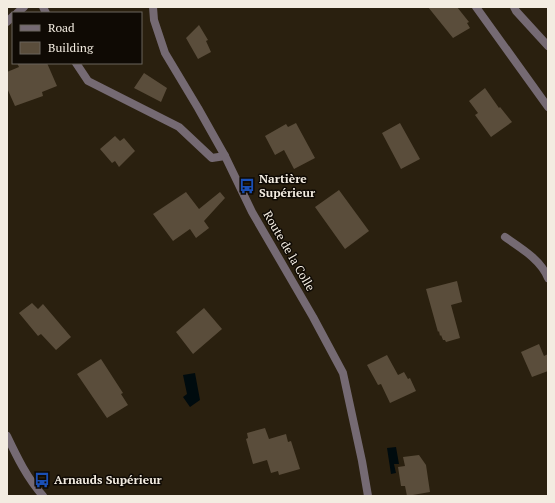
<svg xmlns="http://www.w3.org/2000/svg" width="555" height="503" font-family="'PT Serif',serif">
  <rect width="100%" height="100%" fill="#2a200f"/>
  <path fill="#000b0e" d="M195,373L200,400L190,407L183,397L187,394L183,375Z
    M396,447L399,464H394L396,473L391,474L387,448Z"/>
  <path fill="#5a4d3b" d="M428,7H457L469,22L467,23L470,28L453,38Z
    M199,25L208,40L206,41L211,52L198,59L186,38Z
    M17,63H47L57,86L42,92L43,96L15,106L7,88V72L19,67Z
    M144,73L167,88L161,102L134,88Z
    M485,88L499,108L500,107L512,122L491,137L475,115L478,113L469,101Z
    M296,123L315,158L294,169L284,150L275,155L265,136L286,124L288,127Z
    M400,123L420,159L401,169L382,133Z
    M115,136L120,141L124,138L135,151L119,167L115,161L112,163L100,149Z
    M339,190L369,231L345,249L315,207Z
    M186,192L199,209L220,192L225,198L204,221L209,228L196,238L190,229L173,241L153,214Z
    M457,281L462,302L451,305L460,338L446,342L445,340H443L441,335L440,336L439,331L438,332L426,289Z
    M32,303L38,309L43,304L71,337L56,350L41,334L38,336L19,313Z
    M204,308L222,329L193,354L176,332Z
    M539,344L544,356L548,354V371L532,377L521,352Z
    M387,355L398,375L404,372L408,379L410,378L416,391L390,403L381,384L378,385L367,365Z
    M101,359L123,393L121,394L128,405L107,418L77,374Z
    M265,428L269,439L286,434L288,442L291,441L300,469L279,475L278,471L271,473L267,460L253,464L246,439L248,438L247,433Z
    M419,455L426,465L430,492L407,496L405,486H401L398,467L405,466L403,457Z"/>
  <g fill="none" stroke-linecap="round" stroke-linejoin="round">
    <path stroke="#756a73" stroke-width="8" d="M43,7L46,13
      M17,13L24,7
      M7,22L13,16
      M76,63L88,81L179,127L212,158L225,156
      M505,237C521,248 541,260 548,278"/>
    <path stroke="#756a73" stroke-width="8" d="M7,436C17,457 27,478 43,496"/>
    <path stroke="#756a73" stroke-width="8" d="M153,7L154,20L165,53L198,108L225,156L252,212L313,317L343,373L362,461L368,496
      M476,7L548,107
      M514,7L516,11L548,46"/>
  </g>
  <defs>
    <symbol id="bus-bare" viewBox="-9 -9 18 18"><path d="M-5-6H5V4H4V6H2V4H-2V6H-4V4H-5ZM-3.5-4V0h7V-4ZM-3.5 1.2v1.5H-2V1.2ZM2 1.2v1.5H3.5V1.2Z" fill="#1a4fb4" stroke="#0f0a04" stroke-width="2.5" paint-order="stroke"/></symbol>
  </defs>
  <g fill-rule="evenodd">
    <use href="#bus-bare" x="236" y="175" width="22" height="22"/>
    <use href="#bus-bare" x="31" y="469" width="22" height="22"/>
  </g>
  <g text-anchor="middle" stroke-width="3" stroke-linejoin="round" paint-order="stroke">
    <g font-size="12" font-weight="bold" fill="#f3ece1" stroke="#0f0a04" text-anchor="start">
      <text x="259" y="183">Nartière<tspan x="259" dy="14">Supérieur</tspan></text>
      <text x="54" y="484">Arnauds Supérieur</text>
    </g>
    <g font-size="12" fill="#f3ece1" stroke="#0f0a04">
      <text transform="translate(289 251) rotate(60)" y="4">Route de la Colle</text>
    </g>
  </g>
  <rect width="555" height="503" fill="none" stroke="#f3ece1" stroke-width="16"/>
  <rect x="12" y="12" width="130" height="52" fill="#0f0a04" stroke="#6a645c"/>
  <rect x="20" y="25" width="20" height="6" fill="#756a73" stroke="#6a645c"/>
  <text x="48" y="32" font-size="12" fill="#f3ece1">Road</text>
  <rect x="20" y="42" width="20" height="12" fill="#5a4d3b" stroke="#6a645c"/>
  <text x="48" y="52" font-size="12" fill="#f3ece1">Building</text>
</svg>
